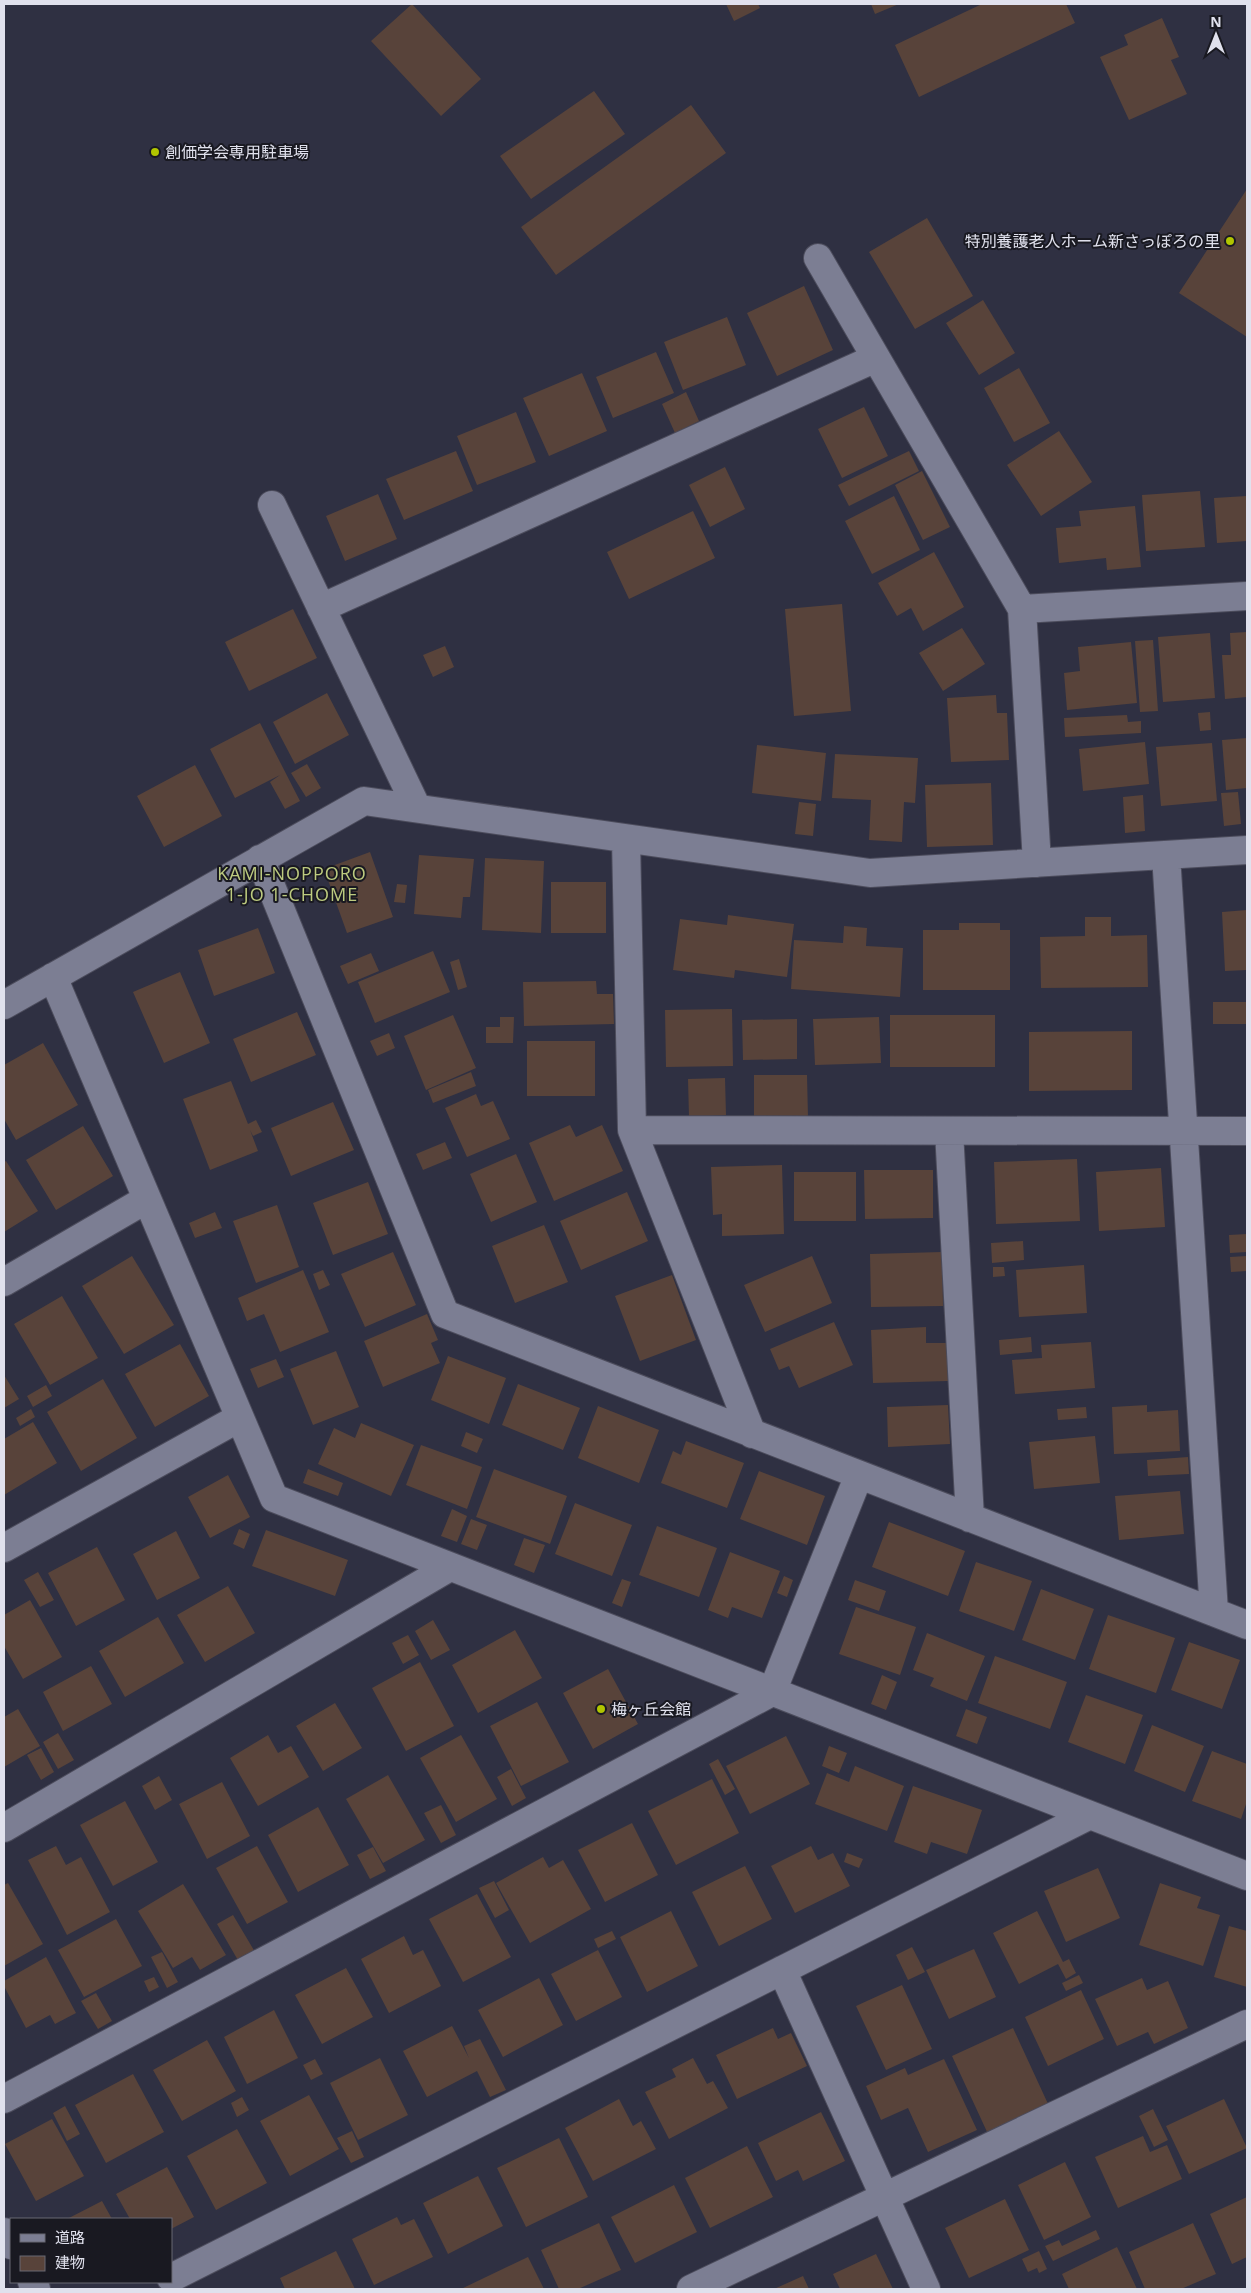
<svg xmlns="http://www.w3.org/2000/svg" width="1251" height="2293" font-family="'Open Sans','Noto Sans JP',sans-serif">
  <rect width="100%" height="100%" fill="#2f3042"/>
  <path fill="#58433a" d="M412,4L481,79L441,116L371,41Z
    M726,4H758L760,8L734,21Z
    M871,4H899L875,14Z
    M982,4H1066L1075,23L919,97L895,45Z
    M1162,18L1179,57L1171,60L1187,94L1129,120L1100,57L1128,45L1124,35Z
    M594,91L625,134L531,199L500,156Z
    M691,105L726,153L556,275L521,227Z
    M1247,189V337L1179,293Z
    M927,218L973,296L915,329L869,252Z
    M804,286L833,350L777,376L747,313Z
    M983,300L1015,353L979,375L946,323Z
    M727,317L746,365L683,390L664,342Z
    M656,352L674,393L613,418L596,377Z
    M1019,368L1050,423L1014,442L984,388Z
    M582,373L607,431L549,456L523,398Z
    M686,392L699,421L675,433L662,404Z
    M864,407L888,456L842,478L818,429Z
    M516,412L536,462L477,485L457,436Z
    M1059,431L1092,482L1041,516L1007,465Z
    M456,451L473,491L404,520L386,479Z
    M909,451L919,471L849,506L838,485Z
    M725,467L745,509L710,527L689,485Z
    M922,471L950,527L923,540L895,485Z
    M1200,491L1205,547L1146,551L1142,495Z
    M378,494L397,539L345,561L326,516Z
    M894,496L920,550L872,574L845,521Z
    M1247,496V541L1217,543L1214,498Z
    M1135,506L1141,567L1107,570L1106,558L1059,563L1056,528L1081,526L1079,511Z
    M693,511L715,558L629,599L607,552Z
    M934,552L964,607L923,631L911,608L897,616L878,583Z
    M842,604L851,711L794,716L785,609Z
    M293,609L317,658L249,691L225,642Z
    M962,628L985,664L943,691L919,653Z
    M1247,632V697L1225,699L1222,655H1231L1230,633Z
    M1210,633L1215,698L1163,702L1158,637Z
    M1153,640L1158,711L1140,712L1135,641Z
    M1131,642L1137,703L1067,710L1064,673L1080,671L1078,647Z
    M445,646L454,667L433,677L423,655Z
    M327,693L349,735L295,764L273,722Z
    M996,695L997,713H1007L1009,760L951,762L947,698Z
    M1210,712L1211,730L1200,731L1198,713Z
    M1127,715L1128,722L1141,721V733L1065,737L1064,718Z
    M260,723L300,801L285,809L270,782L280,775L235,798L210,749Z
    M1247,738V788L1226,790L1222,740Z
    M1145,742L1149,784L1083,791L1079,749Z
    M1212,743L1217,801L1161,806L1156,747Z
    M757,745L826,753L821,801L752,793Z
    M835,754L918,758L915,803L904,802L902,842L869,840L871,800L832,798Z
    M307,764L321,788L306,797L291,773Z
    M195,765L222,816L164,847L137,796Z
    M991,783L993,845L927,847L925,785Z
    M1238,792L1241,824L1224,826L1221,793Z
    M1143,795L1145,831L1125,833L1123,797Z
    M799,802L816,804L813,836L795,834Z
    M370,852L393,917L347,933L324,869Z
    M419,855L474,859L470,897H463L461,918L414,914Z
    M485,858L544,861L541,933L482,930Z
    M551,882H606V933H551Z
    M397,884L407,885L405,903L394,902Z
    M1247,910V970L1225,971L1222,912Z
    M728,915L794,924L787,977L735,970L734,978L673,970L680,919L727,925Z
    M1085,917H1111V936L1147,935L1148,987L1041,988L1040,937L1085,936Z
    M959,923H1000V930H1010V990H923V930H959Z
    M844,926L867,928L866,946L903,948L900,997L791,989L794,940L843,943Z
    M258,928L275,973L214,996L198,950Z
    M433,951L450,992L375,1023L358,982Z
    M371,953L379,971L348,984L340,966Z
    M459,959L467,987L458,990L450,962Z
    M180,972L210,1043L164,1063L133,992Z
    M596,981L597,994H613L614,1024L524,1026L523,982Z
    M1213,1002H1247V1024H1213Z
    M732,1009L733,1066L666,1067L665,1010Z
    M297,1012L316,1055L251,1082L233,1039Z
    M453,1015L476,1068L426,1090L404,1036Z
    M890,1015H995V1067H890Z
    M500,1017H514L513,1043H486V1027H500Z
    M879,1017L881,1063L815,1065L813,1019Z
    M797,1019V1059L743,1060L742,1020Z
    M1132,1031V1090L1029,1091V1032Z
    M389,1033L395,1048L377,1056L370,1041Z
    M527,1041H595V1096H527Z
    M43,1043L78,1105L16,1140L4,1119V1065Z
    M471,1072L476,1086L433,1103L428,1090Z
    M754,1075H807L808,1117L754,1118Z
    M725,1078L726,1115L689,1117L688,1079Z
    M231,1081L248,1124L256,1120L262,1132L253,1136L250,1130L258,1151L210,1170L183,1099Z
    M476,1094L481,1106L493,1101L510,1139L467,1157L445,1108Z
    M333,1102L354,1150L291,1176L271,1128Z
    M570,1125L576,1137L602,1125L623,1171L554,1201L529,1143Z
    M83,1126L113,1176L56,1210L26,1160Z
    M445,1142L452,1158L423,1170L416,1154Z
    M516,1154L537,1202L491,1222L470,1174Z
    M1077,1159L1080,1221L996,1224L994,1162Z
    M6,1161L38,1211L4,1232V1162Z
    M782,1165L784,1234L722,1236V1214L713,1215L711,1167Z
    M1161,1168L1165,1227L1099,1231L1096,1172Z
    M864,1170H933V1218L865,1219Z
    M794,1172H856V1221H794Z
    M368,1182L388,1234L333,1255L313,1203Z
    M627,1192L648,1241L581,1270L560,1221Z
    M277,1205L299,1267L256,1283L233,1221Z
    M215,1212L222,1228L195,1238L189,1223Z
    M544,1225L568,1282L515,1303L492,1246Z
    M1247,1234V1252L1230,1253L1229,1235Z
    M1023,1241L1024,1260L992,1263L991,1243Z
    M393,1252L416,1305L365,1327L341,1274Z
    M942,1252L943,1306L871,1307L870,1254Z
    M132,1256L174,1325L124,1354L82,1286Z
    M812,1256L832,1303L765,1332L744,1285Z
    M1247,1256V1271L1231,1272L1230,1257Z
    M1084,1265L1087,1313L1019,1317L1016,1270Z
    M993,1267H1004L1005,1276L993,1277Z
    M303,1270L329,1332L280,1352L264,1314L247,1321L238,1298Z
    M323,1270L330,1285L319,1290L313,1274Z
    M672,1275L696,1340L640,1361L615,1296Z
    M62,1296L98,1358L50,1385L14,1324Z
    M427,1314L438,1340L431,1343L440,1363L383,1387L364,1341Z
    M834,1322L853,1365L799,1388L789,1366L779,1370L770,1349Z
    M926,1327V1343H947L948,1381L873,1383L871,1330Z
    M1031,1337L1032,1352L1000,1355L999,1340Z
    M1091,1342L1095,1388L1015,1394L1012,1360L1042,1358L1041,1345Z
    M180,1344L209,1396L155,1427L125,1374Z
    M336,1351L359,1407L313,1425L290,1369Z
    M448,1356L506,1378L489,1424L431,1400Z
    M276,1359L284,1377L258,1388L250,1369Z
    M4,1375L19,1399L4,1408Z
    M103,1379L137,1438L81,1471L47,1412Z
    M518,1384L580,1408L563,1450L502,1425Z
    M46,1385L52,1396L33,1407L27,1396Z
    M948,1405L950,1444L888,1447L887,1407Z
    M1147,1405V1412L1178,1410L1180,1451L1114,1454L1112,1407Z
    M598,1406L659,1430L639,1483L578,1458Z
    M1086,1407L1087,1418L1058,1420L1057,1409Z
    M31,1409L35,1417L20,1426L16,1418Z
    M33,1422L57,1463L4,1495V1439Z
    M361,1423L414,1445L391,1496L318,1464L334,1428L355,1438Z
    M466,1432L483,1439L477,1453L461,1446Z
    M1095,1436L1100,1483L1034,1489L1029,1442Z
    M686,1441L744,1463L727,1508L661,1483L673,1451L681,1455Z
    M421,1445L482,1467L467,1509L406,1485Z
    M1188,1457L1189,1474L1148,1476L1147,1460Z
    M308,1469L343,1483L338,1496L303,1483Z
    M494,1469L567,1496L550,1544L476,1517Z
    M759,1471L825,1496L807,1545L740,1519Z
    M228,1475L250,1517L210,1538L188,1497Z
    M1180,1491L1184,1534L1119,1540L1115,1496Z
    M575,1503L632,1525L612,1576L555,1554Z
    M452,1509L467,1516L457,1542L441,1536Z
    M471,1519L487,1525L477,1550L461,1544Z
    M889,1522L965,1551L948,1596L872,1567Z
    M657,1526L717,1548L699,1597L639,1575Z
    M239,1529L250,1534L244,1549L233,1544Z
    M266,1530L348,1560L335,1596L252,1566Z
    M176,1531L200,1578L157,1600L133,1554Z
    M524,1538L545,1545L534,1573L514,1565Z
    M97,1547L125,1600L76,1626L48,1573Z
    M730,1552L780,1571L762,1618L732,1607L728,1618L708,1610Z
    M976,1562L1032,1581L1014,1631L959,1611Z
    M38,1572L54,1600L40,1607L24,1580Z
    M784,1576L793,1580L787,1597L777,1593Z
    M622,1579L631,1582L622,1607L612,1603Z
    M855,1580L886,1591L879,1611L848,1600Z
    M228,1586L255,1633L205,1662L177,1615Z
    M1041,1589L1094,1609L1075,1660L1022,1640Z
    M30,1600L62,1657L23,1679L4,1646V1615Z
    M856,1607L916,1627L900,1675L839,1654Z
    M1108,1615L1175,1638L1156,1693L1089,1669Z
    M158,1617L184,1663L125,1697L99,1651Z
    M433,1620L450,1650L431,1660L415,1631Z
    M515,1630L542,1678L478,1713L452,1665Z
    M927,1633L985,1656L967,1701L930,1686L934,1678L913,1670Z
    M408,1635L419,1655L403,1664L392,1643Z
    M1189,1642L1240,1660L1222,1709L1171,1690Z
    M995,1656L1067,1682L1050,1729L978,1703Z
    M420,1662L454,1726L406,1751L372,1688Z
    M91,1666L112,1704L63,1731L43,1692Z
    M608,1669L638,1724L593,1749L563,1693Z
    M882,1675L897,1682L886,1710L871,1704Z
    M1086,1695L1143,1715L1125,1764L1068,1742Z
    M537,1702L569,1762L521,1786L490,1726Z
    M335,1703L362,1748L323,1771L296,1726Z
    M18,1709L40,1746L4,1767V1717Z
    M966,1709L987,1717L977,1744L956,1736Z
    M1152,1725L1204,1746L1185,1792L1134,1771Z
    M58,1733L74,1760L58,1769L43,1742Z
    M268,1735L278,1753L291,1746L309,1777L258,1806L230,1758Z
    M461,1735L497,1799L456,1822L420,1758Z
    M786,1736L810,1784L750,1814L726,1766Z
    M829,1746L847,1753L839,1773L822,1766Z
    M41,1748L54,1772L41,1780L27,1755Z
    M1212,1751L1247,1764V1801L1241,1819L1192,1801Z
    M718,1759L735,1789L725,1795L709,1764Z
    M855,1766L904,1786L887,1831L815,1804L827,1773L849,1782Z
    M511,1769L526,1798L512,1806L497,1777Z
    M388,1775L425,1840L383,1863L346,1799Z
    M159,1776L172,1800L155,1810L142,1786Z
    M712,1779L739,1833L676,1865L648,1811Z
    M222,1782L250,1836L207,1859L179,1804Z
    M913,1786L982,1810L967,1854L931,1842L927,1854L894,1842Z
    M125,1801L158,1862L113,1886L80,1825Z
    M441,1805L456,1835L441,1843L424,1813Z
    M318,1807L349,1865L298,1892L268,1835Z
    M632,1823L658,1875L605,1902L578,1850Z
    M56,1846L66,1865L81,1857L110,1912L67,1935L28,1860Z
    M257,1846L288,1902L247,1924L216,1868Z
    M811,1846L818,1860L833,1853L850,1886L795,1913L771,1866Z
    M373,1847L386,1871L370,1879L357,1855Z
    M847,1853L863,1859L859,1868L844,1862Z
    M543,1857L549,1868L563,1860L591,1909L530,1943L496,1883Z
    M745,1866L772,1919L719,1946L692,1892Z
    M1098,1868L1120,1918L1066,1942L1044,1891Z
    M494,1881L509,1910L495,1918L479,1888Z
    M8,1883L43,1944L4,1966V1885Z
    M1160,1883L1201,1897L1197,1908L1220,1915L1203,1966L1139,1945Z
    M183,1884L226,1955L200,1970L192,1957L173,1968L138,1911Z
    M477,1894L511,1957L463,1982L429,1919Z
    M671,1911L698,1966L647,1992L620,1937Z
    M1037,1911L1063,1962L1069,1959L1076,1973L1066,1979L1058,1964L1019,1984L993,1933Z
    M233,1915L255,1952L239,1962L217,1924Z
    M116,1919L142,1966L84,1997L58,1950Z
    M1229,1926L1247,1931V1987L1214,1977Z
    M612,1931L616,1939L598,1948L594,1939Z
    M404,1936L413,1955L423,1950L441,1986L389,2013L361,1959Z
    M912,1947L925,1972L908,1980L896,1955Z
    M974,1949L996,1997L949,2019L926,1970Z
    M598,1950L622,1997L576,2021L551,1974Z
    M162,1952L178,1982L167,1988L151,1957Z
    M46,1957L76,2013L55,2024L50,2015L26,2028L4,1986V1981Z
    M346,1968L373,2017L322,2044L295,1995Z
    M1079,1975L1083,1983L1066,1991L1062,1983Z
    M154,1977L159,1987L149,1992L144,1981Z
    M539,1978L563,2025L503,2057L478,2010Z
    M1142,1978L1147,1990L1168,1981L1188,2028L1154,2044L1148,2032L1117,2046L1095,1999Z
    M902,1985L932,2049L886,2070L856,2006Z
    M1081,1990L1104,2039L1048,2066L1025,2017Z
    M96,1993L112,2021L98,2029L81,2001Z
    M274,2010L298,2058L247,2084L224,2037Z
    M452,2026L469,2058L464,2046L480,2039L506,2090L490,2097L477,2071L427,2097L403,2051Z
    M773,2028L778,2039L791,2033L807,2066L737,2099L716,2055Z
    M1013,2028L1049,2106L988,2134L952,2056Z
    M207,2040L236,2091L182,2121L153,2070Z
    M380,2058L408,2115L358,2140L330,2083Z
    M693,2058L707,2084L713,2081L728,2108L669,2139L645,2092L676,2077L672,2069Z
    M315,2059L323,2074L311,2080L303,2065Z
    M944,2059L977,2130L928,2152L908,2108L881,2120L866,2086L905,2068L908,2075Z
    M133,2074L164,2132L106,2163L75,2105Z
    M309,2095L339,2149L290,2176L260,2121Z
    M242,2097L249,2110L237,2117L231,2103Z
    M619,2099L633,2126L641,2121L656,2149L593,2181L565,2128Z
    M1224,2099L1247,2148L1189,2174L1166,2126Z
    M65,2106L80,2134L67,2141L53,2113Z
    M1153,2109L1168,2140L1154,2147L1139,2116Z
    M821,2112L845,2161L803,2181L798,2170L776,2181L758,2143Z
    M52,2119L84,2176L36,2201L5,2144Z
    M237,2129L267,2183L216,2210L187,2156Z
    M352,2131L364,2157L351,2163L337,2138Z
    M1143,2136L1150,2152L1167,2145L1182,2179L1118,2208L1095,2157Z
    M559,2138L588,2197L526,2227L497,2168Z
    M747,2146L773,2197L710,2228L685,2178Z
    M1065,2162L1091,2217L1044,2240L1018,2185Z
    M167,2167L194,2217L171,2229V2219H130L116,2194Z
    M478,2176L503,2226L448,2254L423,2203Z
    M674,2185L697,2232L635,2263L611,2217Z
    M1247,2197V2257L1232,2264L1210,2214Z
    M1005,2199L1029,2250L969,2278L945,2228Z
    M102,2201L112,2219H67Z
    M397,2217L401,2225L414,2219L433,2257L374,2285L352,2239Z
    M599,2223L621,2270L578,2289H559L541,2250Z
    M1193,2223L1216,2274L1181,2289H1145L1129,2252Z
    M1096,2230L1100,2239L1053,2261L1045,2246L1059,2240L1062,2246Z
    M1117,2247L1137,2289H1069L1062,2274Z
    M336,2251L355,2289H285L280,2278Z
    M1039,2251L1047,2269L1039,2273L1037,2268L1028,2272L1022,2259Z
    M876,2254L893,2289H840L833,2274Z
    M528,2257L544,2289H461Z
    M803,2276L809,2289H774Z"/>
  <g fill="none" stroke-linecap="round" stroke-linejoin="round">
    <defs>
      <path id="street" d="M818,258L1022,609L1037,863
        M272,505L417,808
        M321,608L876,358
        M1022,609L1247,596
        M626,839L632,1130L752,1434
        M1166,855L1214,1612
        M260,859L445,1314L1247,1625
        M53,977L274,1498L1247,1876
        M4,1005L364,801L870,873L1247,850
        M632,1130L1247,1131
        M949,1131L970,1518
        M4,1282L147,1199
        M4,1548L239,1418
        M4,1828L450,1567
        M782,1970L926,2289
        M4,2099L772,1692L859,1475
        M4,2232L11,2245
        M171,2278L1090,1815
        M32,2282L36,2289
        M691,2289L1247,2024"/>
    </defs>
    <use href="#street" stroke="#4c4c5c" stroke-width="30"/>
    <use href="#street" stroke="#7c7e93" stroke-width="28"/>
  </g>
  <g fill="#b1c500" stroke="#191921" stroke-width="2">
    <circle cx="155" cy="152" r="5"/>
    <circle cx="1230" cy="241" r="5"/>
    <circle cx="601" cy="1709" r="5"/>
  </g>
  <g text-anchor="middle" stroke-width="4" stroke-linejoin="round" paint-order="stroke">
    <g font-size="16" fill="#e0e1ed" stroke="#191921" text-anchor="start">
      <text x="165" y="158">創価学会専用駐車場</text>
      <text x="1220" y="247" text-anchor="end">特別養護老人ホーム新さっぽろの里</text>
      <text x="611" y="1715">梅ヶ丘会館</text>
    </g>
    <g font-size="18" letter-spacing="1" fill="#bdcb7f" stroke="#191921">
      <text x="292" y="880">KAMI-NOPPORO<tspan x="292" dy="21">1-JO 1-CHOME</tspan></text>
    </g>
  </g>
  <rect width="1251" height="2293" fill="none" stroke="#e0e1ed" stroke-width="10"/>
  <rect x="10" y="2218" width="162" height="65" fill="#191921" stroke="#696973"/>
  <rect x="20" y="2234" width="25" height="8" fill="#7c7e93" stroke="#696973"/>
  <text x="55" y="2243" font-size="15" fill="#e0e1ed">道路</text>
  <rect x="20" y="2256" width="25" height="15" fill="#58433a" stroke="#696973"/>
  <text x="55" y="2268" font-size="15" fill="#e0e1ed">建物</text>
  <g transform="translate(1216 35)" stroke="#191921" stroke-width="4" paint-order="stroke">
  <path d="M0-4L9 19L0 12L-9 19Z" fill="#e0e1ed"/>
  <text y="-8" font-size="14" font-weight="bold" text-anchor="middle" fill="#e0e1ed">N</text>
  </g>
</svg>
